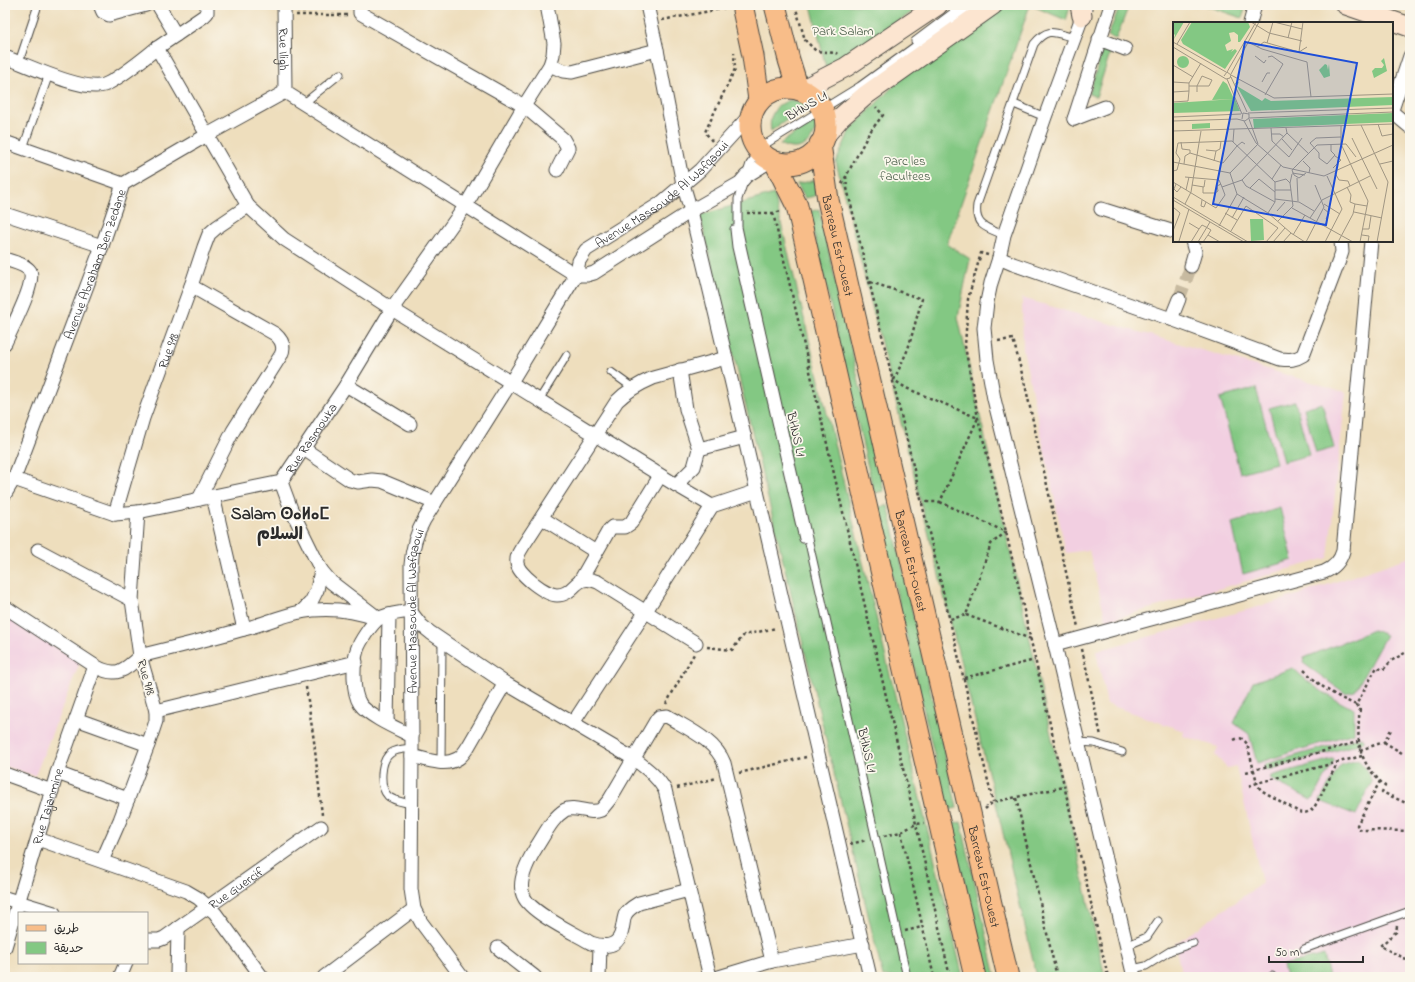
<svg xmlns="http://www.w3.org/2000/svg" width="1415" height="982" font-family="'Indie Flower','Playpen Sans Arabic','Noto Sans Tifinagh',sans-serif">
  <rect width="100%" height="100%" fill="#fbf7ec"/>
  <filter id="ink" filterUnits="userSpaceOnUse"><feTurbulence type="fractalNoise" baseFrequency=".025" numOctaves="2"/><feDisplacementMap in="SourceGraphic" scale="8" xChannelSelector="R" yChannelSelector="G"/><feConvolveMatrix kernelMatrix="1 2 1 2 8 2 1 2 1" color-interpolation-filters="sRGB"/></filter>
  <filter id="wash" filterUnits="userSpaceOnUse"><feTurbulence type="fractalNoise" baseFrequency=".012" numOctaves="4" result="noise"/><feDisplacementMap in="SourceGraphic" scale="16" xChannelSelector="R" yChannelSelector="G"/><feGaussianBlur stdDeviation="0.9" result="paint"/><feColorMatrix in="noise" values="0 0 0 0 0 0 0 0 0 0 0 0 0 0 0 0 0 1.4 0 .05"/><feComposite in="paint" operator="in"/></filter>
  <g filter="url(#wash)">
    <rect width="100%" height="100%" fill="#eedebd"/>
    <path fill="#f2cfe1" d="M1022,298L1346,392L1328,558L1106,621L1089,550L1066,553L1023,349Z
      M1410,557V977H1182L1175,944L1262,883L1236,766L1227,768L1215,755L1218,747L1183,736L1184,731L1107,704L1096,651L1276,602Z
      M5,615L80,662L35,776L5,766Z"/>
    <path fill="#83c883" stroke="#577a57" d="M811,5H910L912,12L827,72Z
      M1003,5H1068L1070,7L1066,20L1030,5L947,244L970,259L958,317L1105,977H1037L998,812L836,162L850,130L915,64Z
      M1120,5H1129L1116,39L1108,36Z
      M1204,5H1240L1246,7L1242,18Z
      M1103,48L1111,50L1096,97L1089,94Z
      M791,100L803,102L808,105L771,131C768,115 776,104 791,100Z
      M816,118C819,140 800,156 780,144Z
      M816,180L815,196L805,198L797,184Z
      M774,194L963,977H883L700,215Z
      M819,209L884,491L874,493L809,212Z
      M1256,388L1276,463L1240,473L1220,398Z
      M1295,401L1309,455L1283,462L1269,408Z
      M1322,403L1334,448L1316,453L1304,408Z
      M888,505L957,808L947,810L877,508Z
      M1280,508L1293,560L1243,574L1232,523Z
      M1373,630L1386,635L1355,691L1345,693L1303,663L1304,658Z
      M1293,668C1311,686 1331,698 1354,709V733L1257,763L1249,734L1234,723L1253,682Z
      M1361,737L1365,740L1362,743L1268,770H1266L1264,768L1266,764Z
      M1332,759H1334V761L1314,798L1311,800L1270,779L1271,776Z
      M1358,760L1364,766L1372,782L1356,815L1320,801L1340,765Z
      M961,822L996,977H986L951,824Z
      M1324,955L1329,977H1286L1283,965Z"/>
  </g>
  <g filter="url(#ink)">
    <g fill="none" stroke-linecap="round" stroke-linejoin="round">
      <path stroke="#c7baa0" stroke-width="13" stroke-dasharray="13 6" stroke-linecap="butt" d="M1179,299L1191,266"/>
      <defs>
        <path id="lane" d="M915,41L963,5
          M19,62L38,5
          M303,104L340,74
          M1014,104L1045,117
          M23,148L49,74
          M734,229L736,247L803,539
          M1004,235C987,228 974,226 977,205L1034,44C1048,26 1055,33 1074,38
          M611,372L633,388
          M539,400L567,355
          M1078,742L1094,743L1122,752
          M441,762L442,641
          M411,804C404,802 393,801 388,796C379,787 380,760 391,753C397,749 405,749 412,748
          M1126,946L1147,937L1158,921
          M1304,949L1410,911
          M1132,969L1146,966L1170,951L1193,943
          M1272,976V977
          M907,977L742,246L738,227V199L750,164L764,145L860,86L972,5"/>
        <g id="street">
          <path d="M100,5L103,12L109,15L146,5"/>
          <path d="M158,5L176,35"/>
          <path d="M207,5V13L204,16L157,48L248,206L284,239L392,309L676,485L712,506"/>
          <path id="s1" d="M284,5L285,92"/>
          <path d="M360,5V13L524,106L563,139L568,148L557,170"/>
          <path d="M647,5L657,50L683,184L691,211L726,358L870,977"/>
          <path d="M1085,9L1045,117L1004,235L999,258L991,283L987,302L984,328L987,360L994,399L1055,645L1134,977"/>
          <path d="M1250,23L1255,5"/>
          <path d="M1099,39L1125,49"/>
          <path d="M5,57C27,65 83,92 104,85C118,80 144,58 157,48"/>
          <path d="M550,65L563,71L572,72L657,50"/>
          <path d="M285,92L576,275H587L594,273L691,211L740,183L746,176L772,160"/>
          <path d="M1392,110L1410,56"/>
          <path d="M1392,112L1410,127"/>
          <path d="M1074,119L1111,5"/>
          <path d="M1074,119L1105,107"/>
          <path d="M5,142L123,184"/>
          <path d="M1101,209L1174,232"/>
          <path d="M5,214L102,246"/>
          <path d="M999,258L1013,264L1171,319L1280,359C1290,360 1295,360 1303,355L1340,258L1342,252L1341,241"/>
          <path d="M5,259C12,262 25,264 30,271C36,283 11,330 5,343"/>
          <path d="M1191,266L1195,252L1192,241"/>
          <path d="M191,286L275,334C282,340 285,347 281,355L233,431L199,499"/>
          <path d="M1171,319L1179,299"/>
          <path d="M346,385L410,424"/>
          <path d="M304,449L350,480L358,482L372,480L382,481L435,503"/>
          <path d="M699,449L745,437"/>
          <path id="s2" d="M14,479L115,514L138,512L281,482L346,385L392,309L466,205L524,106L550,65L553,55L554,43L547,5"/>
          <path d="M281,482L291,509L321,570L317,590L311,602L301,612"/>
          <path d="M676,485L694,467L699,449L686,409L680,370"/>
          <path id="s3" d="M5,494L14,479L102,246L123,184L207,135L285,92"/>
          <path d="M213,496L244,629"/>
          <path id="s4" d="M115,514L143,418L191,286L204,247L209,234L217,227L248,206"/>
          <path d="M542,518L596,552"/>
          <path d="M38,550L132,600"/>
          <path d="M321,570L331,582L374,615"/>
          <path d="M580,581L609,530L612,527H625L631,523L660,476"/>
          <path d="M5,607L95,666C116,678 124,671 140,656C175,647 210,639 244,629C263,624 281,616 300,612C326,607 353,610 378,619"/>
          <path d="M696,643L598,582C574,572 576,595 557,595C546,595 518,574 517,563C516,556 520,551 523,546L617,401C627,391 639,384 653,378L726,358"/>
          <path d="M1055,645L1324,572C1334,568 1340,562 1343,551L1371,241"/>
          <path d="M156,711L356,662"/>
          <path d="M76,719L148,745"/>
          <path d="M387,723L389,615"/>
          <path d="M573,723L646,611L712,506L757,491"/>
          <path d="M412,736C398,729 368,716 360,704C352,692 353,663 357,650C360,641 371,625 378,619C387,613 400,613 410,611L421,625L431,633L505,683L634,759C646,768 657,776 665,790L710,977"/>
          <path d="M412,756C425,759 444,767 457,759C462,757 465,751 468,747L505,683"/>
          <path d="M57,773L128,799"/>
          <path d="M5,774L52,791"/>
          <path d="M38,839L186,891L198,898L215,913L262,977"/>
          <path d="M102,861L120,820L148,745L156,721V711L140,656L132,600L138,512"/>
          <path d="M689,890L639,903C634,906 628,909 625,915C623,921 623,928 621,934C616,948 603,947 591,943C576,934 531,913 524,897C516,882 529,859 537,846C545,834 552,818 565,810C575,805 589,815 601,810L610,799L657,719L659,717L667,716C688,729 715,740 724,763L772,961"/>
          <path d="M5,898L54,913"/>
          <path id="s5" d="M147,940H159L164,938L321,827"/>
          <path id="s6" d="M5,947L57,773L95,666"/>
          <path d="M498,948L535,977"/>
          <path d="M120,977L126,963"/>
          <path d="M177,977L178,928"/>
          <path d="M324,977L414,909"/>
          <path id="s7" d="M462,977L421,922L414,909L411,889L412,748L411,565C412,549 416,534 424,520L511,382L576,275L579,261L586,250L661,203L700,170L752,113"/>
          <path d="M599,977L600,946"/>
          <path d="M719,977L772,961L863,944"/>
        </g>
        <path id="secondary" d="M1080,5L1082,16
          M1346,5L1410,27
          M801,90L846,67L938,5
          M823,138L841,117L866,95L993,5"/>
        <g id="primary">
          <path d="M742,5L753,56L759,100"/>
          <path d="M775,5L789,60L798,89"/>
          <circle cx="788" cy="126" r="38"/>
          <path id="s8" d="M820,144L828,200L1008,977"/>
          <path d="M775,162L797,206L975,977"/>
        </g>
      </defs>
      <use href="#lane" stroke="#484641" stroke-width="9"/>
      <use href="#street" stroke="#484641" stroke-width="15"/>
      <use href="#secondary" stroke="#484641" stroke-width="21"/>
      <use href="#primary" stroke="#484641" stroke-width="23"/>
      <path stroke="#484641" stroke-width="2.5" stroke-dasharray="3 3" stroke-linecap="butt" d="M720,5L721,9L726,8
        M795,5L805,40L816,51L836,53L837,54
        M296,15H349
        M662,20L721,9
        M712,141L705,132L735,69L734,53
        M846,176L847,188L993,802
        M842,184L869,133L883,115L876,107
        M747,213H773L782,211
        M773,213L916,824L950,977
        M988,255L981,253L968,299L965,346L978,418L1006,532L1108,977
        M870,282L922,299L908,349L894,380L906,388L978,418L940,502H922
        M998,341L1013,339L1026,389L1078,627
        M940,502L1006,532L991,544L966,615L950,619
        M966,615L1031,639
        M707,647L732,650L744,635L776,628
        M1082,649L1101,736
        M1410,650L1391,661L1383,670L1377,667L1356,705L1360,708C1356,744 1358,761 1385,786L1382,792L1410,805
        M1304,670C1321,687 1333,695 1356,705
        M964,678L1035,660
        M306,687L314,741L322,815
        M666,704L694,654
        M1234,740C1240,737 1243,738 1247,744L1258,786L1261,790L1299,812C1305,814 1309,812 1314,808L1338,762
        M1384,742L1402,753
        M1360,750L1384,742L1392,728
        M1246,772L1358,742
        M739,773L806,757
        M1380,781L1357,825L1358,828L1362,830L1410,831
        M1249,786L1257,783L1362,756
        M677,788L717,778
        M1016,798L1057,977
        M985,809L993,802L1064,787
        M901,832L934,977
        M884,836L901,832L916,824L924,823
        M850,844L867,840
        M1397,926L1396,932L1380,946L1410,961
        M905,931L922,927"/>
      <use href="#lane" stroke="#fff" stroke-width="7"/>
      <use href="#street" stroke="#fff" stroke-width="13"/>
      <use href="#secondary" stroke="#fce5d0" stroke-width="19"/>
      <use href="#primary" stroke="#f8bd89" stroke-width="21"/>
    </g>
  </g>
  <g text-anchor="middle" stroke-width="3.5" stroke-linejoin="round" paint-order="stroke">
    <g font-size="13" fill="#455a45" stroke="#fbf7ec">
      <text x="843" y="35">Park Salam</text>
      <text x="905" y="165">Parc les<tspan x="905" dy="15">facultees</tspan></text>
    </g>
    <g font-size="13" fill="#2b2b2b" stroke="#fbf7ec">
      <text dy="5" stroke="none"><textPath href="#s1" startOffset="44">Rue Iligh</textPath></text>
      <text transform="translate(806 105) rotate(-31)" y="5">BHNS L1</text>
      <text dy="5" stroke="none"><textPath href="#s7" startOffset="885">Avenue Massoude Al Wafqaoui</textPath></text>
      <text dy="5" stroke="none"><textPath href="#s8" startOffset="103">Barreau Est-Ouest</textPath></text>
      <text dy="5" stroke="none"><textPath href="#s3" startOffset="247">Avenue Abraham Ben Zedane</textPath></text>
      <text dy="5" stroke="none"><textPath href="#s4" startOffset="172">Rue 918</textPath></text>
      <text transform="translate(797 434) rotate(77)" y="5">BHNS L1</text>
      <text dy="5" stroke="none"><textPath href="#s2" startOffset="329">Rue Rasmouka</textPath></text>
      <text dy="5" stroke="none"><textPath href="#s8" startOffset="427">Barreau Est-Ouest</textPath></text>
      <text dy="5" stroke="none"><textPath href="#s7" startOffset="382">Avenue Massoude Al Wafqaoui</textPath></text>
      <text transform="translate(147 677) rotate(74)" y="5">Rue 918</text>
      <text transform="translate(868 750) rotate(77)" y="5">BHNS L1</text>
      <text dy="5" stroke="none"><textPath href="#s6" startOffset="147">Rue Tajanmine</textPath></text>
      <text dy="5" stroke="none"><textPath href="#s8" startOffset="751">Barreau Est-Ouest</textPath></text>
      <text dy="5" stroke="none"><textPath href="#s5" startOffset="105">Rue Guercif</textPath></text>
    </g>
    <g font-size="17" font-weight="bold" fill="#2b2b2b" stroke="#fbf7ec">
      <text x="280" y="519">Salam ⵙⴰⵍⴰⵎ<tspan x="280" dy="20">السلام</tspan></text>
    </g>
  </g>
  <g transform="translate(1173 22)">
    <rect width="220" height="220" fill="#eedebd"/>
    <path d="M0,0H11L1,17L2,13L0,11ZM19,0H75L77,5L67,20H65V13L61,10L56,11L58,19L52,23L54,29L60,27L58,30L62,27L64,29L52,47L10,22L8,18ZM4 40a6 6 0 1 1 12 0a6 6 0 1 1-12 0ZM211,36L214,49L201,56L199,49L202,46H209L211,43L208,39ZM152,42L154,43L155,48L156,42L157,54L151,56L146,48ZM50,59L54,62L61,77L39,78ZM66,60L64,64L89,79L92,76L98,79L220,75V83L78,89L62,61ZM62,77L67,89L0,91V81ZM220,91V100L81,106L80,97ZM37,101V106L19,107V102ZM77,197H90L91,218L78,219Z" fill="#83c883"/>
    <path fill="none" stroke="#a09683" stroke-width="1" d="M78,0L96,11L129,19M101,0L129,7M115,16L119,0M0,20L53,50M75,20L89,27L134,40L138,75M94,21L100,0M4,22L17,0M0,25L53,57L57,56L58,53L54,50L51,54M84,25L91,20L126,30L134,25M126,30L130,0M82,34L91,41L93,38M0,43L20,55M54,50L83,0M58,52L86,0M58,53L101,76L220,72M58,55L74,90M54,57L69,92M0,60L16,61M89,60L94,51H97M16,64H36L39,58L29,54L24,64V70M0,70L16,69V61L28,41M92,73L110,42L99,34L95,35M0,80L15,79L16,69M75,91L220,86M0,95L68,92M76,96L220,90M76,97L85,122M0,99L64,97L72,99L76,96V92L70,91L69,97M71,99L83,121L110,145L151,154L220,123M205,102L209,114L220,112M188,103L215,160L204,220M168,104V122L195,179L187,220M98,106L99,119L116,135L129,116M113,106L114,111L136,132M0,109L220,102M98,112H107L111,115M179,116L204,167M109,117L119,128M8,120L9,127L17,128V131M60,120L61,107M158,123V129L162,133L154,142L146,136V131L137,121L143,116L168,115M33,128L43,129L41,139M43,129L47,127L48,119M130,139L137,146L136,151M0,140L57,151M11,142L12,134L17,131L50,141L64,124L69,120L72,122M207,142L220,139M160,146L168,138L162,134M0,149L4,148L7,137L3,131L5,121L59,119L102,160V180L95,191M57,151L64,172L95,191L118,211L132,220M57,151L85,122M119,151L132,153M133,151L126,156L121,153L119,148L144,123L173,122L183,135M162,151L166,158L175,159L177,164M12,155L46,158L49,165L69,158L114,111M124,156L125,179M99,157L108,143M69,158L73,164L102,180M0,160L43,186L52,173L49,165M102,160L113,157L117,161M3,162L1,167L4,170L8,165M19,163L31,165L32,158M30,165V171H42L45,169L44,164L48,162M174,165L178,173L177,180L182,182M77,166L86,157L102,170M13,168L16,155M102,168H118M0,175L75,220M102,177L126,180L141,189M0,178L71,220M29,178L28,184L31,185L33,180M12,182L18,170L28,109M151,182L167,192M0,185L7,191L0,209M119,186L180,220M151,187L156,191L153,197M104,189L112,180M181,190L209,196M52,191L64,198M59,196L71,175M137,196L149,178L197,154M105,199L120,184L117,161L119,152M16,201L26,207L29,203L33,205L38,208L35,213M46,204L64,172M190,207H196L198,194M58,209L73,184L105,206L93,220M120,213L132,193M189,213L196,214L195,220M6,219L16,187M18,220L26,207M25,220L37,200M30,220L35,213L47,220M100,220L112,206M110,220L118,211M133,220L151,185L142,163M152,220L169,187L154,154M165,220L180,192L182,182L194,184"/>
    <path fill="#1d4ed8" fill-opacity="0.15" stroke="#1d4ed8" stroke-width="2" d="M72,20L184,41L153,203L40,182Z"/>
    <rect width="220" height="220" fill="none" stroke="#2b2b2b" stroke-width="2"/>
  </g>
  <rect width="1415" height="982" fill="none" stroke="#fbf7ec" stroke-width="20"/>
  <rect x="18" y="912" width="130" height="52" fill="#fbf7ec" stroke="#a8a59f"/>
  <rect x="26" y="925" width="20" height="6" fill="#f8bd89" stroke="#a8a59f"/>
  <text x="54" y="932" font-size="12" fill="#2b2b2b">طريق</text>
  <rect x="26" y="942" width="20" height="12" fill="#83c883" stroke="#a8a59f"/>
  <text x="54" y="952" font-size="12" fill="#2b2b2b">حديقة</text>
  <path d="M1269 956v6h94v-6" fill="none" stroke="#2b2b2b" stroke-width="2"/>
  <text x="1275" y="956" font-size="12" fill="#2b2b2b" stroke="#fbf7ec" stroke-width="3" paint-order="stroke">50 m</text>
</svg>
